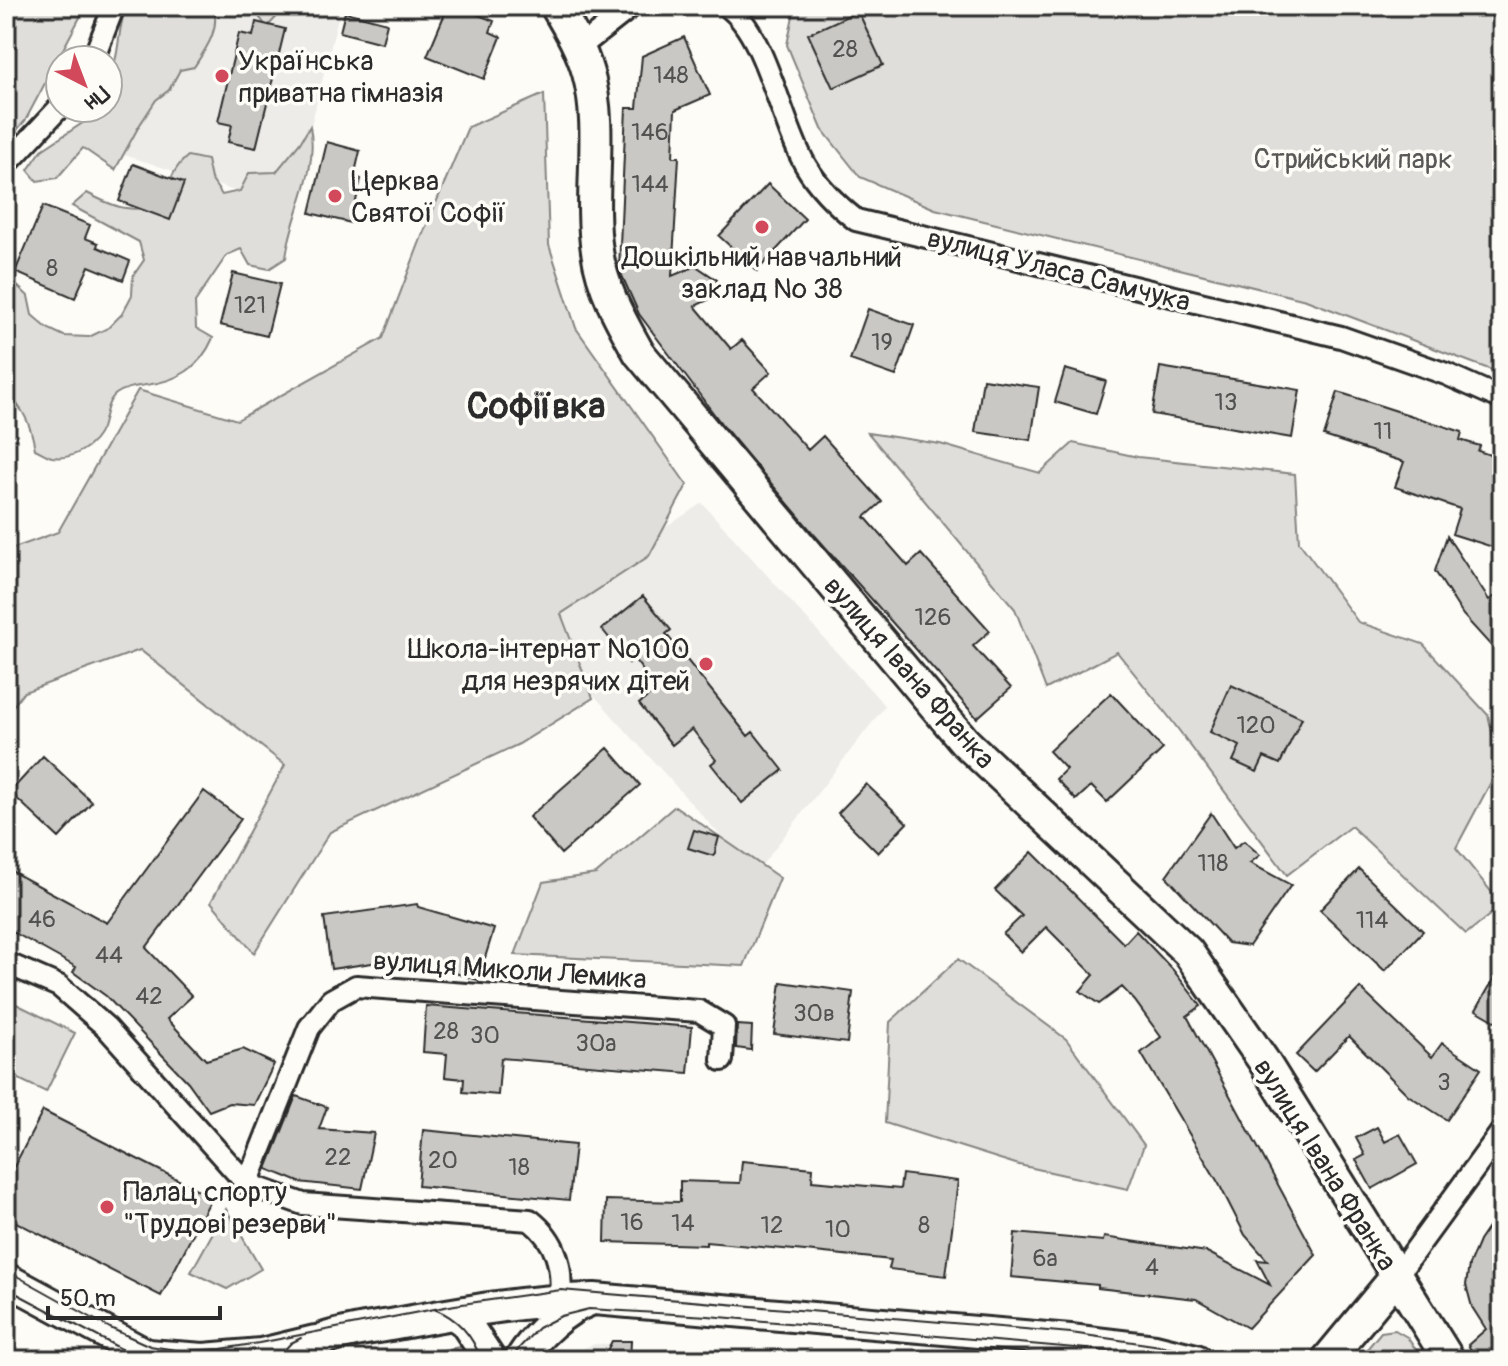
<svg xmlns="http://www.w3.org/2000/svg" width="1508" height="1366" font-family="Pangolin,sans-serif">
  <rect width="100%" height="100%" fill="#fdfcf7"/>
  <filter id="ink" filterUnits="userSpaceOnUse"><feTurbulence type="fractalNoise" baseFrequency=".0125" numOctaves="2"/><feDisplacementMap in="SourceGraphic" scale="16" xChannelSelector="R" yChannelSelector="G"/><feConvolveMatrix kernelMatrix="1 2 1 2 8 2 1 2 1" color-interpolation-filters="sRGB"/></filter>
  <g filter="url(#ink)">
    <path fill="#edece8" d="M148,6H341L290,209L94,145Z
      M702,503L885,706L755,874L527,621Z
      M612,1341H631V1349L791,1360H561L573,1352L595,1344H610Z"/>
    <path fill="#dfdeda" stroke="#858482" stroke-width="2" d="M6,6H86L25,121L6,142Z
      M127,6H213C221,29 206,49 194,67L180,70L169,90L156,100L139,126L115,170L83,148L57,178L37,181L28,170L42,150L87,120L94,108H108C108,89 112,75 116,57C120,39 119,23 127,6Z
      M251,6H287L267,27Z
      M795,6H1502V374L1306,300L935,209L860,177L822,129L787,45Z
      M544,94L549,245L576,328L687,485L649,556L561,614L593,698L519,744L330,832L254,953L211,902L285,765L140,650L24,692L6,715V551L58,532L138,390L237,420L383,338L422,236L468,127Z
      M310,126C319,174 291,213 286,258L269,269L250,265L241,249L227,255L195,302L196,328L213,338C200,368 178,381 146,385C137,386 124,388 116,394C106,402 106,416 102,428C95,447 72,460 52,457C47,456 40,451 35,449C31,425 24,409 6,392V275L28,296L32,315L47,328L64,336L89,337L108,328L122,314L132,295L133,276L144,260L139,242L72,206L87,193C114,207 130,214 160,204C171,183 170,171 188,156L207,160L211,179L222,195L240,191L249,173L276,172L300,143Z
      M868,433L940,444L1040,473L1073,443L1138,457L1295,474L1299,542L1358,622L1423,644L1488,715L1500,765L1456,848L1502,905L1466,934L1351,826L1287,875L1169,717L1117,652L1046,689L1015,609Z
      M675,806L780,878L744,966L515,955L543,882L596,874Z
      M958,959L1066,1039L1144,1145L1128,1189L1019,1165L885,1123L890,1022Z
      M6,999L75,1033L46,1092L6,1073Z
      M226,1209L261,1269L227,1289L191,1272Z
      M1395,1330L1407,1337L1423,1360H1358L1381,1332Z
      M465,1346L467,1360H421L416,1355Z"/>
    <path fill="#c9c8c4" stroke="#2b2b2b" stroke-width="2" d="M448,6H456L494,21L490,32L501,37L484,79L427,56Z
      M858,11L883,65L833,88L808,34Z
      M345,12L387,23L382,43L340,32Z
      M256,22L285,29L256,148L228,142L232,125L218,122L239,33L253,36Z
      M684,37L710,95L675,110L673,157H679L672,276L696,266L717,280L712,298L695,306L731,349L742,340L771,372L753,388L808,450L823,436L882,502L865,517L908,566L921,554L990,631L973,646L1011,688L977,718L812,532L723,426L639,314L619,269L626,108H637L642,56Z
      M327,142L360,151L354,177L361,179L351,223L310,213Z
      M133,164L184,183L170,220L119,201Z
      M768,184L805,219L757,271L719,236Z
      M43,206L90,225L85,238L98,243L97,247L130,261L123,280L89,266L75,298L15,272Z
      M233,273L280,284L267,336L220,325Z
      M868,309L914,325L896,376L850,360Z
      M1160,367L1300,390L1292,438L1152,414Z
      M1065,369L1106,381L1096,414L1055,402Z
      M983,379L1039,387L1031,440L975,432Z
      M1338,392L1462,432L1460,440L1480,446L1478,451L1502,459V550L1452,534L1460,509L1395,487L1404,462L1324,436Z
      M1447,536L1489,600L1502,592V658L1463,615L1435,571Z
      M643,596L671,630L666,634L748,736L753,732L783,770L742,803L711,764L716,760L692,729L672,745L639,704L657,689L634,659L629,663L602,629Z
      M1231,685L1302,718L1280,764L1264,757L1257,772L1233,761L1240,746L1210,732Z
      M1111,693L1163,749L1107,802L1091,786L1076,800L1056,779L1066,769L1049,751Z
      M608,748L640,785L561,854L529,817Z
      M43,756L92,802L59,838L10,792Z
      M866,784L907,823L878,853L838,813Z
      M204,791L241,819L146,948L192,996L167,1019L206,1060L243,1049L274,1064L254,1105L229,1103L209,1111L188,1082L106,996L73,972L76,967L6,928V868L107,923Z
      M1211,813L1234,848L1244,841L1260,855L1250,863L1291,885L1249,946L1228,943L1166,876Z
      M694,830L719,837L714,856L688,848Z
      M1032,852L1124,944L1136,931L1173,970L1201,1006L1187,1016L1316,1255L1248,1328L1196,1299L1098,1288V1285L1011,1277L1015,1233L1103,1241L1104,1237L1207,1252L1270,1285L1257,1260L1268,1261L1245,1235L1219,1184L1141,1053L1161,1037L1135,1001L1122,987L1099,1004L1080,991L1094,975L1046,927L1021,952L1003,934L1022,916L995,890Z
      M1359,869L1423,931L1385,971L1320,910Z
      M417,904L418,907L494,929L478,980L406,958L331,969L324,917Z
      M1502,965V1025L1476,1010Z
      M781,982L853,992L847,1043L774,1034Z
      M1360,988L1432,1057L1442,1043L1481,1069L1447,1120L1408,1095L1349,1036L1314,1072L1296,1055Z
      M426,1006L692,1027L688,1073L501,1058L498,1095L463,1092L464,1079L445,1077L447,1054L423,1052Z
      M737,1025L752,1026L751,1050L736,1048Z
      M296,1096L327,1107L319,1129L374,1133L362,1189L299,1182L267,1169Z
      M43,1111L212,1197L161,1296L6,1217V1182Z
      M1377,1127L1385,1142L1400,1134L1417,1164L1372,1189L1356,1160L1365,1155L1356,1138Z
      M423,1130L575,1145L569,1200L418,1186Z
      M742,1161L813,1168L812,1181L900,1189L902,1174L958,1181L946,1276L889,1269L891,1260L805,1251L706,1242V1245L605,1242L606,1200L680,1202V1181L740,1183Z
      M1502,1207V1354L1498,1347L1489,1360H1477L1468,1345L1486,1329L1472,1307L1466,1285L1469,1265L1479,1241Z
      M612,1341H631L630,1360H602Z"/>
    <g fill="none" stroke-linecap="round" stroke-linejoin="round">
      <defs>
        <path id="street" d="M727,6C766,33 781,124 806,166C819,188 837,205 856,220L1341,337L1446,374L1502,399
          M580,47L632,6
          M93,60L114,6
          M6,165L60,107
          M6,963L59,986L106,1027L247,1184L303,1204L530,1220C557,1241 563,1267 560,1300
          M247,1184L309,1028L331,1000L356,986L699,1011L724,1026L722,1060
          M1395,1278L1502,1131"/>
        <path id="secondary" d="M556,6C569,28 581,48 588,73C604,130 588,193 597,251C602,288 621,321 639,353L965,742L1188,952L1263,1060L1449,1360
          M6,1279L156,1360
          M454,1314L465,1322L490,1360
          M147,1355L204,1359L261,1354L315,1341
          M293,1360C300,1351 312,1343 323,1339C347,1331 372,1328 396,1324C461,1312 528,1300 594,1299L1070,1340L1155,1350L1196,1360
          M520,1360C536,1335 563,1310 590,1300
          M1327,1360L1395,1278"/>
      </defs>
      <use href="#street" stroke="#2b2b2b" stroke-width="26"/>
      <use href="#secondary" stroke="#2b2b2b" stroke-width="36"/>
      <use href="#street" stroke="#fdfcf7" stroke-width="20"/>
      <use href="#secondary" stroke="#fdfcf7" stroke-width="30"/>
      <path stroke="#2b2b2b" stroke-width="2" d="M6,1270L110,1328L150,1346L182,1351L221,1349L259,1343L455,1305L561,1290L1071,1333L1188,1350L1212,1360
        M6,1288L142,1360
        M434,1309C458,1318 473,1336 481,1360
        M275,1360L291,1343L301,1338
        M511,1360L520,1347L538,1328L561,1316L589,1309L708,1316L1143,1354"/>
    </g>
  </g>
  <g fill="#d1495b" stroke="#fdfcf7" stroke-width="3">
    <circle cx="222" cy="76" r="8"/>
    <circle cx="335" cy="196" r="8"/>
    <circle cx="762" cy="227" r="8"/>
    <circle cx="706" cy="664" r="8"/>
    <circle cx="107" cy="1207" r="8"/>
  </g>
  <g text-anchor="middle" stroke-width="7" stroke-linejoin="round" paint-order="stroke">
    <g font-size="24" fill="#525251">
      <text x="845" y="57">28</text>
      <text x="671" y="83">148</text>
      <text x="650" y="140">146</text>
      <text x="650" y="192">144</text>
      <text x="52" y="276">8</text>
      <text x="250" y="313">121</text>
      <text x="882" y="350">19</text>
      <text x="1226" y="410">13</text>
      <text x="1383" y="439">11</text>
      <text x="933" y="625">126</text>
      <text x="1256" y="733">120</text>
      <text x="1213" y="871">118</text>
      <text x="42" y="927">46</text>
      <text x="1372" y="928">114</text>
      <text x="109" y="963">44</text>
      <text x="149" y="1004">42</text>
      <text x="814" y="1021">30в</text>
      <text x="446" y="1039">28</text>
      <text x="485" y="1043">30</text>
      <text x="596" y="1051">30а</text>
      <text x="1444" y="1090">3</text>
      <text x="338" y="1165">22</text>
      <text x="443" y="1168">20</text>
      <text x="519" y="1175">18</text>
      <text x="632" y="1230">16</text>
      <text x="683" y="1231">14</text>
      <text x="772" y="1233">12</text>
      <text x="924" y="1233">8</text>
      <text x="838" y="1237">10</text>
      <text x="1045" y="1266">6а</text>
      <text x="1152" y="1275">4</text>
    </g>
    <g font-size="28" fill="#2b2b2b" stroke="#fdfcf7" text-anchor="start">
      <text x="238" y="70">Українська<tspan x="238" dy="32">приватна гімназія</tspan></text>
      <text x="351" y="190">Церква<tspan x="351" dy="32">Святої Софії</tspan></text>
      <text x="762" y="266" text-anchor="middle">Дошкільний навчальний<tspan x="762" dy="32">заклад № 38</tspan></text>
      <text x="690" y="658" text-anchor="end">Школа-інтернат №100<tspan x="690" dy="32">для незрячих дітей</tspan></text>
      <text x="123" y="1201">Палац спорту<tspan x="123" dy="32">"Трудові резерви"</tspan></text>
    </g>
    <g font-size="28" fill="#585857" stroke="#fdfcf7">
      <text x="1353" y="168">Стрийський парк</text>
    </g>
    <g font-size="28" fill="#2b2b2b" stroke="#fdfcf7">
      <text transform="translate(1059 269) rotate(14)" y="10">вулиця Уласа Самчука</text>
      <text transform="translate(910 672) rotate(49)" y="10">вулиця Івана Франка</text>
      <text transform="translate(510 969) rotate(4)" y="10">вулиця Миколи Лемика</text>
      <text transform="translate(1326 1164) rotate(58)" y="10">вулиця Івана Франка</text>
    </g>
    <g font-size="36" font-weight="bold" fill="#2b2b2b" stroke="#fdfcf7">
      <text x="536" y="418">Софіївка</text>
    </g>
  </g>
  <rect width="1508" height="1366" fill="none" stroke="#fdfcf7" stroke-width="32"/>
  <rect x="16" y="16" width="1476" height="1334" fill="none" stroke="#2b2b2b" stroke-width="3" filter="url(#ink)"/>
  <g transform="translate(84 84) rotate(138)"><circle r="38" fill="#fdfcf7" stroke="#a9a8a5" stroke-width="2"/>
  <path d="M0-6L14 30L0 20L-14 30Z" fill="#d1495b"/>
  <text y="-12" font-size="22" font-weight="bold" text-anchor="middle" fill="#2b2b2b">Пн</text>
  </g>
  <path d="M48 1306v12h172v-12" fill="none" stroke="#2b2b2b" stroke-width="4"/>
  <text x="60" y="1306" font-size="24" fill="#2b2b2b" stroke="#fdfcf7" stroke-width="6" paint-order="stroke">50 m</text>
</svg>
